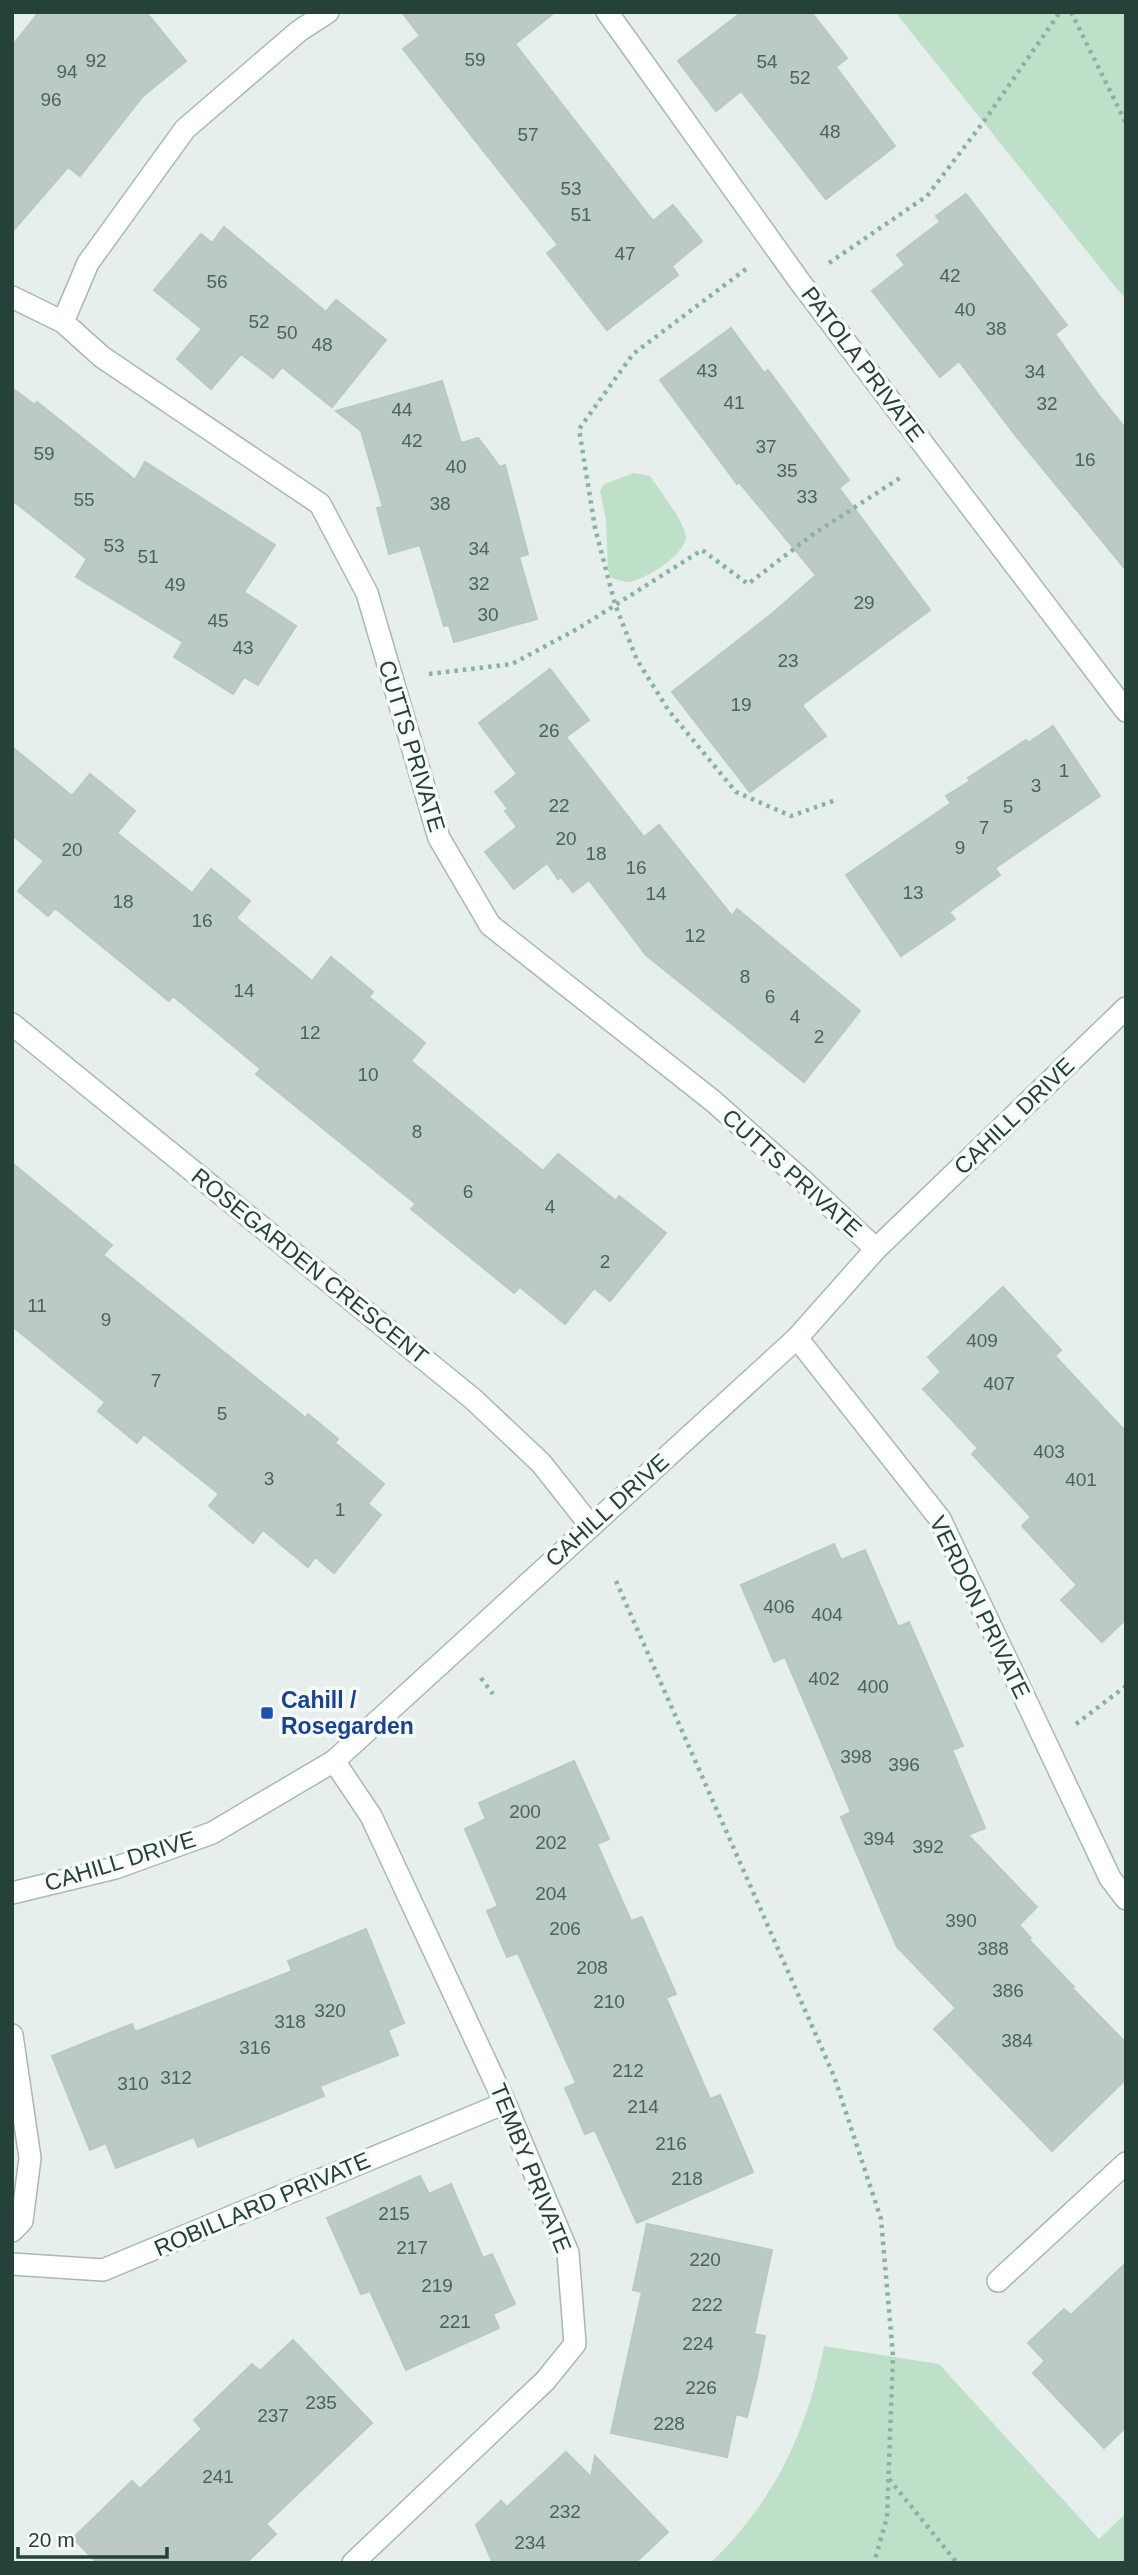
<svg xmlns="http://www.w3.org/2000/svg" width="1138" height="2575" font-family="Helvetica,sans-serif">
  <rect width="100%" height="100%" fill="#e6efeb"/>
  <path fill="#bfe0c8" d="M895,12H1126V300Z
    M634,473L650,476C659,490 685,522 686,537C686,554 644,581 628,582C624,582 617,579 612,578L608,571L606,520L600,491L604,484Z
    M824,2346L939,2364L1099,2539L1126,2513V2563H710C774,2503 807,2431 824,2346Z"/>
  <path fill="#bbcac4" stroke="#b8c9c2" stroke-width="2" d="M39,12H146L186,61L143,96L80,176L68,167L12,232V46Z
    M402,12H555L515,44L653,221L673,205L702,241L672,266L678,275L607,330L547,253L558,245L403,49L420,36Z
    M742,12H811L847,58L836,67L895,146L826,199L741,91L716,111L678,61Z
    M966,194L1067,325L1055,334L1100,397L1126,429V570L1015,435L959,361L940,377L872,291L905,265L897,255L940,222L936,216Z
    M224,227L326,312L336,300L386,340L332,407L282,367L273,378L241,354L211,389L177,359L202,329L154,290L201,234L212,243Z
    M731,328L764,373L768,370L849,480L839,488L930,610L802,705L826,736L750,792L672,692L773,613L816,575L739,482L737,484L660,380Z
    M442,381L461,443L478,438L500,467L505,465L528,554L519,557L537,619L454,642L449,625L444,626L420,545L389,554L377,508L383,507L361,431L336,411Z
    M12,388L35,405L37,402L135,480L145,462L275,545L244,592L296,626L258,685L244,677L233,694L174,657L183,642L76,577L87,559L12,500Z
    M550,669L589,720L566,737L644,837L659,825L732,916L737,909L860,1011L804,1082L646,955L589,880L573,892L561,877L558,879L547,863L514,889L485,852L517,827L505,811L508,809L495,792L517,774L479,723Z
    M1053,726L1100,796L995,868L1000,875L949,912L955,919L901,956L846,875L951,803L946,796L970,781L968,778L1026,740L1028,743Z
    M12,747L72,796L90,774L135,811L117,833L192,893L211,869L250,901L236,918L312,981L331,957L373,992L369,997L425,1043L411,1061L543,1171L558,1154L616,1201L619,1196L666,1233L610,1301L594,1288L565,1324L520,1287L514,1293L411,1209L416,1204L256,1074L261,1069L173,996L169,1001L55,908L48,916L18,891L44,861L12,835Z
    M12,1163L112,1245L103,1255L306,1418L308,1414L338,1439L335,1443L384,1484L368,1504L381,1515L334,1573L315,1557L308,1567L263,1530L253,1543L209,1506L219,1494L144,1434L137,1443L98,1411L105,1402L12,1326Z
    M1003,1287L1061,1350L1055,1356L1126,1432V1619L1102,1642L1061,1600L1077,1585L1022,1526L1031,1517L972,1454L978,1448L923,1389L941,1372L928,1357Z
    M834,1544L841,1560L865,1550L898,1627L909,1622L963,1746L952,1750L985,1828L968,1835L1037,1907L1019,1925L1031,1938L1029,1940L1074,1987L1072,1988L1126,2043V2079L1052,2151L934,2029L956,2008L897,1947L841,1817L851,1812L819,1736L785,1657L774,1662L741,1585Z
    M574,1761L609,1839L597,1844L631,1921L642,1917L676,1994L666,1998L693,2060L710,2099L720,2095L753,2172L637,2223L595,2130L585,2134L565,2088L576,2083L518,1953L507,1957L498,1936L487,1911L498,1906L465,1829L486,1819L479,1803Z
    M366,1929L404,2023L388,2030L398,2055L320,2086L324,2096L198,2147L194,2137L116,2168L106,2143L90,2150L52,2056L132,2024L135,2032L254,1986L292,1971L288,1961Z
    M420,2176L429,2194L451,2184L483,2258L492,2254L515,2304L493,2314L499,2328L406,2370L370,2291L361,2294L327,2218Z
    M647,2224L772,2250L754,2334L765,2336L757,2377L747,2417L736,2414L727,2457L611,2433L642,2292L633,2290Z
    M1126,2263V2427L1104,2448L1033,2373L1045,2361L1028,2343L1064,2309L1071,2315Z
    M293,2340L372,2423L266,2524L276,2534L246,2563H97L73,2538L132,2481L140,2489L202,2429L194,2420L252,2364L260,2371Z
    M566,2452L591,2477L595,2456L668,2532L635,2563H493L476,2525L501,2501L507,2507Z"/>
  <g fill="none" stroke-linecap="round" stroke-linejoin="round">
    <defs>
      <path id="street" d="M607,12L800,282L1126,711
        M12,297L63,322L102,357L320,504L367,593L439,838L490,925L713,1101L801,1179L876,1249
        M63,322L88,263L185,129L299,31L328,12
        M12,1024L473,1399L541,1463L590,1525
        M797,1338L940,1519L1110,1878L1126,1899
        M334,1761L371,1816L505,2103L568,2253L575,2344L545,2381L353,2563
        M12,2035L30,2158L22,2221L12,2231
        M12,2264L103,2270L505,2103
        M998,2281L1126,2163"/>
      <path id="secondary" d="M12,1893L115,1868L212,1833L334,1761L797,1338L876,1249L1126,1008"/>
    </defs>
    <use href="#street" stroke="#a8b8b2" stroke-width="24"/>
    <use href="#secondary" stroke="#a4bbb3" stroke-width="24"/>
    <path stroke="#86b3a5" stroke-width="4.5" stroke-dasharray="3.5 5" stroke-linecap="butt" d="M1071,12L1126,123
      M829,263L927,196L982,124L1060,12
      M746,269L633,354L579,429L595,528L615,604L637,660L669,711L736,792L791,816L836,800
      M429,674L512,664L579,628L702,550L748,584L812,535L903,476
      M616,1581L834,2076L881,2219L893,2356L887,2517L874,2563
      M481,1678L493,1694
      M1076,1724L1126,1686
      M889,2479L957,2563"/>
    <use href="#street" stroke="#fff" stroke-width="21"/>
    <use href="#secondary" stroke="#fff" stroke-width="21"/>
  </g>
  <rect fill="#1a4fb4" stroke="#f7fbf9" stroke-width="2.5" x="260" y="1706" width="14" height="14" rx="3.5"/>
  <g text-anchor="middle" stroke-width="7" stroke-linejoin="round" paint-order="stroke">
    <g font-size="19" fill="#4a645c">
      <text x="475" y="66">59</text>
      <text x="96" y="67">92</text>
      <text x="767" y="68">54</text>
      <text x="67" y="78">94</text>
      <text x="800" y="84">52</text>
      <text x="51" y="106">96</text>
      <text x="830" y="138">48</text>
      <text x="528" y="141">57</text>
      <text x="571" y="195">53</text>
      <text x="581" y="221">51</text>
      <text x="625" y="260">47</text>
      <text x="950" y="282">42</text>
      <text x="217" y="288">56</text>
      <text x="965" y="316">40</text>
      <text x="259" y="328">52</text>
      <text x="996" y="335">38</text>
      <text x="287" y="339">50</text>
      <text x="322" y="351">48</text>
      <text x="707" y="377">43</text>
      <text x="1035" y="378">34</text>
      <text x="734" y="409">41</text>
      <text x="1047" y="410">32</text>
      <text x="402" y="416">44</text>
      <text x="412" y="447">42</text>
      <text x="766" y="453">37</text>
      <text x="44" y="460">59</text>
      <text x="1085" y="466">16</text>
      <text x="456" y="473">40</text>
      <text x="787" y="477">35</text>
      <text x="807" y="503">33</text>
      <text x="84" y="506">55</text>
      <text x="440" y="510">38</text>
      <text x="114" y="552">53</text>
      <text x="479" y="555">34</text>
      <text x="148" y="563">51</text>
      <text x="479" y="590">32</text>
      <text x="175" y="591">49</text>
      <text x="864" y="609">29</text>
      <text x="488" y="621">30</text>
      <text x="218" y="627">45</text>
      <text x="243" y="654">43</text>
      <text x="788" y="667">23</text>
      <text x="741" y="711">19</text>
      <text x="549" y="737">26</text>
      <text x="1064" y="777">1</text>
      <text x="1036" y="792">3</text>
      <text x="559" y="812">22</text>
      <text x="1008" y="813">5</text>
      <text x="984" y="834">7</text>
      <text x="566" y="845">20</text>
      <text x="960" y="854">9</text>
      <text x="72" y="856">20</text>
      <text x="596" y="860">18</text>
      <text x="636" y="874">16</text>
      <text x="913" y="899">13</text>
      <text x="656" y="900">14</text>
      <text x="123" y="908">18</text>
      <text x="202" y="927">16</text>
      <text x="695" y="942">12</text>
      <text x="745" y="983">8</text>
      <text x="244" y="997">14</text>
      <text x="770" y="1003">6</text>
      <text x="795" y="1023">4</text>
      <text x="310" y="1039">12</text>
      <text x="819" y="1043">2</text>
      <text x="368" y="1081">10</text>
      <text x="417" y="1138">8</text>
      <text x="468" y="1198">6</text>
      <text x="550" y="1213">4</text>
      <text x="605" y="1268">2</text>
      <text x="37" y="1312">11</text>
      <text x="106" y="1326">9</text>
      <text x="982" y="1347">409</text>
      <text x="156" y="1387">7</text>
      <text x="999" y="1390">407</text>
      <text x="222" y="1420">5</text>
      <text x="1049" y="1458">403</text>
      <text x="269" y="1485">3</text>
      <text x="1081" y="1486">401</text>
      <text x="340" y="1516">1</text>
      <text x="779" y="1613">406</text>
      <text x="827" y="1621">404</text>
      <text x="824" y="1685">402</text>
      <text x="873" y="1693">400</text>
      <text x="856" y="1763">398</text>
      <text x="904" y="1771">396</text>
      <text x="525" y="1818">200</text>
      <text x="879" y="1845">394</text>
      <text x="551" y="1849">202</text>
      <text x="928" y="1853">392</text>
      <text x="551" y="1900">204</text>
      <text x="961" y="1927">390</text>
      <text x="565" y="1935">206</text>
      <text x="993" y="1955">388</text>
      <text x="592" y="1974">208</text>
      <text x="1008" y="1997">386</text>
      <text x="609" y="2008">210</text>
      <text x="330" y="2017">320</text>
      <text x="290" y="2028">318</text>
      <text x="1017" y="2047">384</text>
      <text x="255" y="2054">316</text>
      <text x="628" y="2077">212</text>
      <text x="176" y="2084">312</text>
      <text x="133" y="2090">310</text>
      <text x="643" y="2113">214</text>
      <text x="671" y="2150">216</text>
      <text x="687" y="2185">218</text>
      <text x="394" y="2220">215</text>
      <text x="412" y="2254">217</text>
      <text x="705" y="2266">220</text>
      <text x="437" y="2292">219</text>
      <text x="707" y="2311">222</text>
      <text x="455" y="2328">221</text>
      <text x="698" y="2350">224</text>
      <text x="701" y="2394">226</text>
      <text x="321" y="2409">235</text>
      <text x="273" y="2422">237</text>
      <text x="669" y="2430">228</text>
      <text x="218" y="2483">241</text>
      <text x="565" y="2518">232</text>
      <text x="530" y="2549">234</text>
    </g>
    <g font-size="23" fill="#24423a" stroke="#f7fbf9">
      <text transform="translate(863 364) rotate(53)" y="8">PATOLA PRIVATE</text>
      <text transform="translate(412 746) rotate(73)" y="8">CUTTS PRIVATE</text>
      <text transform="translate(1014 1116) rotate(-44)" y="8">CAHILL DRIVE</text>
      <text transform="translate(792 1173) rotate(42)" y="8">CUTTS PRIVATE</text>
      <text transform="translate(310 1266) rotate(39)" y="8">ROSEGARDEN CRESCENT</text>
      <text transform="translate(607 1510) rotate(-42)" y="8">CAHILL DRIVE</text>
      <text transform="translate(980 1607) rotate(64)" y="8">VERDON PRIVATE</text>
      <text transform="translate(120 1861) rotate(-17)" y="8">CAHILL DRIVE</text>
      <text transform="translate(531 2168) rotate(68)" y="8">TEMBY PRIVATE</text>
      <text transform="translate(262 2204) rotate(-23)" y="8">ROBILLARD PRIVATE</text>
    </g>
    <g font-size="23" font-weight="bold" fill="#164399" stroke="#f7fbf9" text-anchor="start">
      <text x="281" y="1708">Cahill /<tspan x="281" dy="26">Rosegarden</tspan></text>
    </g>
  </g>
  <rect width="1138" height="2575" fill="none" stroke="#24423a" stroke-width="28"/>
  <path d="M18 2547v10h149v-10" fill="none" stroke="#24423a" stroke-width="3.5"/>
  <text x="28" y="2547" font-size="21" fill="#24423a" stroke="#f7fbf9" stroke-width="5" paint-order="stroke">20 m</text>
</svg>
